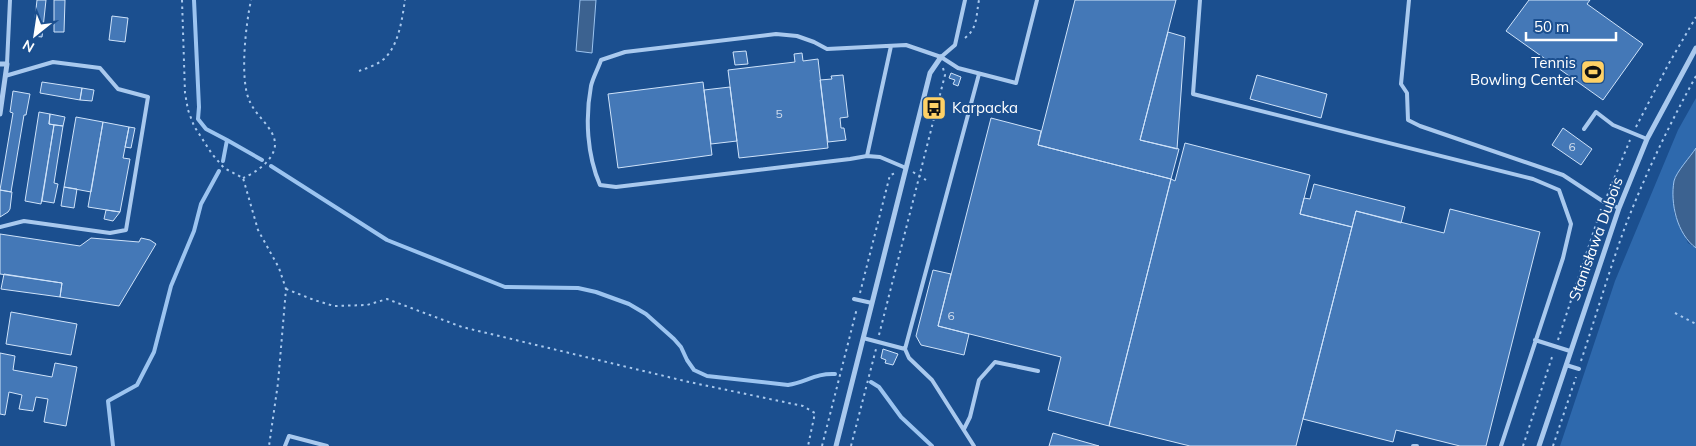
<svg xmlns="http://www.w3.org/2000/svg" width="1696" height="446" font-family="Mulish,sans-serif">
  <rect width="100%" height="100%" fill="#1b4f8f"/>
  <path fill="#2e69ad" d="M1696,98V148L1674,179V213L1688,243L1696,248V446H1560L1615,281L1678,130Z"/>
  <path fill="#3c6290" stroke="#9cc4f0" d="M580,0H596L592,53L576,51Z
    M1696,148V248C1677,234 1670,203 1674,181C1676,172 1691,156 1696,148Z"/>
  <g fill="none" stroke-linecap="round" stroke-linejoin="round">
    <path stroke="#9cc4f0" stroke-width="4" d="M194,0L199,107L198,119L206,129L227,140L223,161
      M227,140L262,160
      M271,166L387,240L505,287L578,288L596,292L629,304L646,314L674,339L681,347L687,360L694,370L707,376L788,385C806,382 816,373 835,374
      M871,382L879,387L901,417L932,446
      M113,446L108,401L137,385L154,352L171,286L194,231L201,204L219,171"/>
  </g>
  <path fill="#4478b7" stroke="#cfe3fa" d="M37,0H46L42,37L33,36Z
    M54,0H65L64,32H54Z
    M1075,0H1176L1140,140L1179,149L1171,179L1038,145Z
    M1529,0H1590L1587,4L1643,44L1603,100L1506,31Z
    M112,16L128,18L125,42L109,40Z
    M1168,32L1185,37L1177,149L1140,140Z
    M746,51L748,64L735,65L733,52Z
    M802,53L803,61L818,59L828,148L739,158L728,70L795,62L794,54Z
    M951,73L961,77L958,86L953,84L955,80L949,78Z
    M843,75L848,117L840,118L841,128H844L846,140L828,142L820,80L832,79L831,76Z
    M1257,75L1327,94L1321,118L1250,99Z
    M42,82L82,88L80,100L40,93Z
    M703,82L712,155L618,168L608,94Z
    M730,87L737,141L711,144L704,90Z
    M82,88L94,90L92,101L80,100Z
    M13,91L30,94L26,115H24L11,192L0,190L13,113L10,112Z
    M39,112L50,114L49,124L54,125L41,204L25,201Z
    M50,114L65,117L63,126L49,124Z
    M76,117L103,122L91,192L64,187Z
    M991,118L1041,131L1038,145L1171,179L1109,426L1048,410L1061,357L938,326Z
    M103,122L129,127L123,158L130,159L120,212L88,207Z
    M54,125L63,126L54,183L58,184L54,203L42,201Z
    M129,127L135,128L131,148L125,147Z
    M1563,128L1592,149L1581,165L1552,145Z
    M1185,143L1310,175L1300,214L1352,227L1296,446H1190L1109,426L1171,179L1175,181Z
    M1314,184L1405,207L1401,223L1356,211L1352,227L1300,214L1304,198L1310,199Z
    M64,187L77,189L74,208L61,206Z
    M0,190L12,192L10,209L8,212L0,217Z
    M1450,209L1540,232L1486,446H1460L1396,430L1393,442L1303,419L1356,211L1444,233Z
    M106,210L120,212L113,221L104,219Z
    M0,234L80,246L91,238L139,242L141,238L150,240L156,244L119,306L60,297L62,283L0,274Z
    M933,270L951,274L938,326L969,334L964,355L921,345L916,336Z
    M4,274L62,283L60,297L1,289Z
    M11,312L77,324L71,355L6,344Z
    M883,349L898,354L893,365L885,363L886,360L881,358Z
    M0,353L15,356L13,370L52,377L55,363L77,367L66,426L44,422L48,399L36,397L33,411L19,409L22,395L9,392L5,415L0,414Z
    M1053,433L1099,446H1049Z"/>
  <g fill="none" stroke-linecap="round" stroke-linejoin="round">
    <path stroke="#a9c9ee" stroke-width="2" stroke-dasharray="2.5 4" stroke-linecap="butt" d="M182,0L185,93L188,110L194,126L212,154L224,168L243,178L258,230L279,268L286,289L278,383L269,446
      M965,38C978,28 976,15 979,0
      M359,71C367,68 377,65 384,59C399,45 402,19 405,0
      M1636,127L1668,65L1696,17
      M913,172L926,180
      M243,178C255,173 275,160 275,144C275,129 256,116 250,102C239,80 246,24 251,0
      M1607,196L1630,140
      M286,289L314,300L334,306L367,305L387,299L462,327L689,382L803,406L815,413L808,446
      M860,293L890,175L896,173
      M1675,313L1696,324
      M879,335L945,75L943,68
      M1558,340L1601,209
      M1581,361C1596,316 1609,271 1625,227C1645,175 1669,125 1696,76
      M822,446L857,308
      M851,446L876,349
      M1523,446L1553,354
      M1553,446L1576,377"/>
    <path stroke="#a9c9ee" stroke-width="4" d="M1200,0L1193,94L1533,179L1559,190L1571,224L1563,258L1501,446
      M1409,0L1401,84L1407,93L1408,120L1420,126L1563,175L1604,202L1619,208
      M891,46L867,156L880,157L906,168
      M941,57L955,45L965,0
      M7,64L10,0
      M1584,129L1596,112L1613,125L1647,139
      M867,156L850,159L616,187L600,185C587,155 585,118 591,86C593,77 598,69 601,60L625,52L776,34L797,36L814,42L827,49L906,45L941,57L958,68L1016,83L1037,0
      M0,227L24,221L110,233L126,230L148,97L118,89L100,68L53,62L5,76
      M854,299L872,303
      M863,338L905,349L909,358L932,380L974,446
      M1535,340L1570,351
      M905,349L979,74
      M1566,365L1579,369
      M964,429L970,417L979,380L995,362L1038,371
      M285,446L289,436L327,446
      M1413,446H1417"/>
    <path stroke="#a9c9ee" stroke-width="5" d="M0,64H7L0,114
      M836,446L930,73L941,57
      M1539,446L1619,208L1647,139L1696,48"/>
  </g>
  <defs>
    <symbol id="stadium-square" viewBox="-11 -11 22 22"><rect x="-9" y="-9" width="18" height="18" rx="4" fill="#ffd166" stroke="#1b4f8f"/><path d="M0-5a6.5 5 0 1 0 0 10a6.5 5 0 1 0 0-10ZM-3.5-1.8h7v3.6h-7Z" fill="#111"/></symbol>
    <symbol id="bus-square" viewBox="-11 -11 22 22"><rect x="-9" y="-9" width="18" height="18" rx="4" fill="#ffd166" stroke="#1b4f8f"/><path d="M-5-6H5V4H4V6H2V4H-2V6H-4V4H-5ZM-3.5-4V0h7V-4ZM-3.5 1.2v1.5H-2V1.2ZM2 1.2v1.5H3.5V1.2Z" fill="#111"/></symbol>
  </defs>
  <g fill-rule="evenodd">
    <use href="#stadium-square" x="1579" y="58" width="28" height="28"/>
    <use href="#bus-square" x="920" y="94" width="28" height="28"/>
  </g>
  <g text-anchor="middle" stroke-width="4" stroke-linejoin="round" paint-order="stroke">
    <g font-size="12" fill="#d0dded">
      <text x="779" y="118">5</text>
      <text x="1572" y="151">6</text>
      <text x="951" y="320">6</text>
    </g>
    <g font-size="15" fill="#fff" stroke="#1b4f8f" text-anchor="end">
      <text x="1576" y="68">Tennis<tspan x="1576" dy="17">Bowling Center</tspan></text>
      <text x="952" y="113" text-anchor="start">Karpacka</text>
    </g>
    <g font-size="15" fill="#fff" stroke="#1b4f8f">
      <text transform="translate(1596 239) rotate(-70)" y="5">Stanisława Dubois</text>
    </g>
  </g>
  <g transform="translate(35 35) rotate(210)" stroke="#1b4f8f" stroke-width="4" paint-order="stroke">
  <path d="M0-4L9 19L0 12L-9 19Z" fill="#ffffff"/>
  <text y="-8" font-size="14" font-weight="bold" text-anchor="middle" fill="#ffffff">N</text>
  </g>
  <path d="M1526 32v8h90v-8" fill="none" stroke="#ffffff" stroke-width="2.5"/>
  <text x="1534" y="32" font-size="15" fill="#ffffff" stroke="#1b4f8f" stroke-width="4" paint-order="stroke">50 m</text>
</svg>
